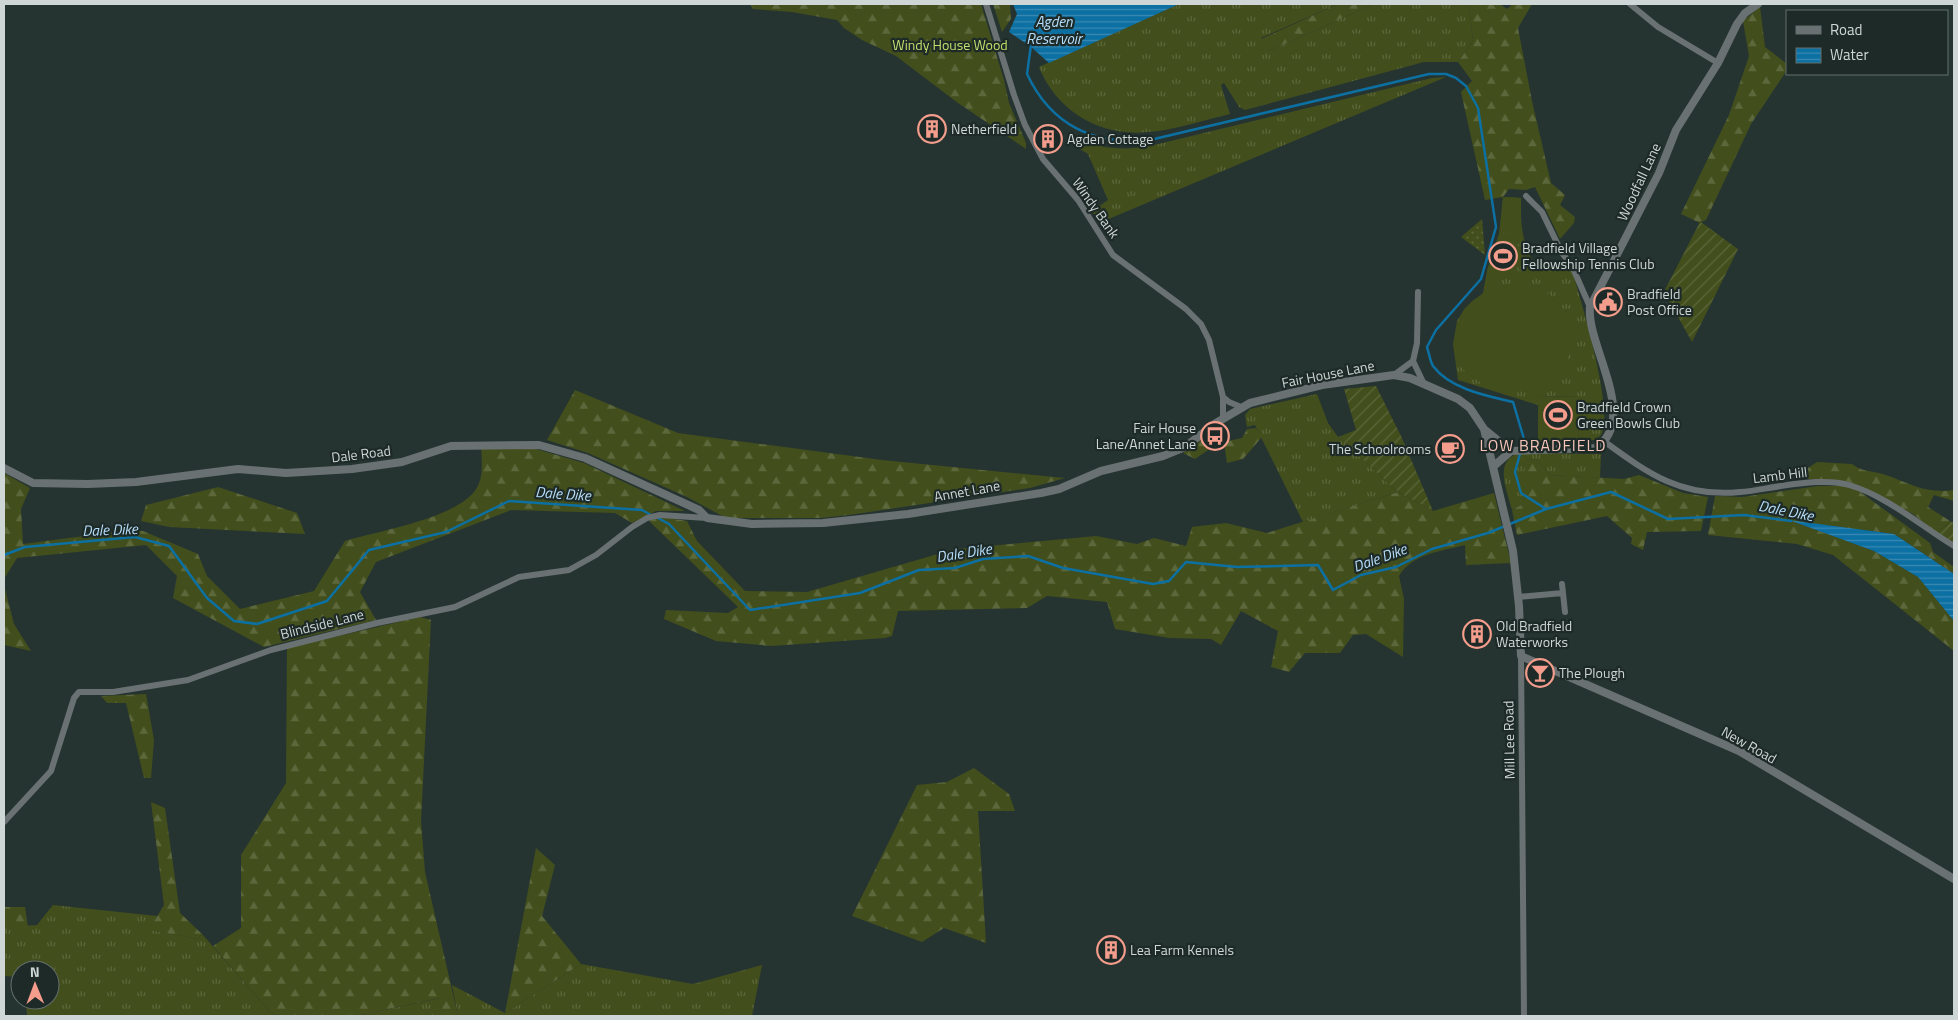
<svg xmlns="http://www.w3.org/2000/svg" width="1958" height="1020" font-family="'Titillium Web',sans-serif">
  <defs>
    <pattern id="grass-tufts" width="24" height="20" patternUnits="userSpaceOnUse" patternTransform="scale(1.25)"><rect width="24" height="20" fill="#424e1b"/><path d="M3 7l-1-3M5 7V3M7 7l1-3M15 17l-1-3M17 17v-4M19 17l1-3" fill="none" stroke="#5c673b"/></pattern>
    <pattern id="forest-firs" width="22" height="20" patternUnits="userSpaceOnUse" patternTransform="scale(1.25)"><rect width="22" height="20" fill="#424e1b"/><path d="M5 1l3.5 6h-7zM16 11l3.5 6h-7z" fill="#5c673b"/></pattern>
    <pattern id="park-dots" width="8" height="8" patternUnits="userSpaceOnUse" patternTransform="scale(1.25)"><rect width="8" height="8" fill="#424e1b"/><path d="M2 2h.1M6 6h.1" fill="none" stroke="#5c673b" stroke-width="1.8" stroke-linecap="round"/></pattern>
    <pattern id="garden-furrows" width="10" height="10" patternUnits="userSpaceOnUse" patternTransform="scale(1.25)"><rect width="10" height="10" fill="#424e1b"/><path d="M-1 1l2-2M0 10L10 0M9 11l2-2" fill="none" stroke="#5c673b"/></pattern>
    <pattern id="water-rules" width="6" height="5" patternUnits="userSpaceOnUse" patternTransform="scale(1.25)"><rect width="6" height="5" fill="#0c70a3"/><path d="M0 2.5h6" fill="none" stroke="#3a8ab3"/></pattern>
  </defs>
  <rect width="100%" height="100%" fill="#263431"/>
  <path fill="url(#grass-tufts)" d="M1179,4H1338L1261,38L1271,50L1374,4H1469L1473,41L1458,62H1424L1245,110L1239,107L1224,83L1221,85L1230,114C1204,120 1176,130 1148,132C1101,137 1057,112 1039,67Z
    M1446,77L1099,223L1092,211L1108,200L1088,154L1075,146L1074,138C1101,148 1121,151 1150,146L1432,78Z
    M1503,197L1521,198C1520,222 1522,250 1539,269L1565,261L1571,267C1579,294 1617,417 1600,436C1594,442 1586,441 1578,441L1579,397L1538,396V405L1458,380L1453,344L1457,321L1465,308L1483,293L1487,271L1499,234Z
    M1317,394L1328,423L1338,437L1398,492L1303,522L1255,425L1247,427L1245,415L1250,409Z
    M1519,453L1601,454L1600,478L1551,475L1536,459L1526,460L1523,504L1512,510C1507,490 1493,461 1519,453Z
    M53,905L157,916L150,930L198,939L202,934L271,1013L281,1016H27L26,1000H50V970H20V977L4,976V927L37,925Z
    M581,964L693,984L762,965L752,1016H458L452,985L505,1013Z
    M441,998L425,1016H356Z"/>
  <path fill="url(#forest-firs)" d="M750,4H981L1004,80L1009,103L1026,143V149L958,103L896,56L862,40L844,28L837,20L792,12L753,9Z
    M993,4L1010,5L1011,19L1002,32Z
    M1338,4H1374L1271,50L1261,39Z
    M1469,4H1500L1507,9L1513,4H1532L1518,28L1532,101L1551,183L1565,195L1560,205L1575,217L1574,223L1560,239L1535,187L1526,190L1509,189L1503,197L1485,200L1461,92L1472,81L1458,62L1473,41Z
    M1760,7L1765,47L1787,64V70L1751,124L1706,220L1701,222L1720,236L1664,292L1700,223L1681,214L1729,115L1749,56L1743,21Z
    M575,390L678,433L882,460L1065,478L1030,488L849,515L821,518H726L687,497L588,453L547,440Z
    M1256,428L1262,437L1243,459L1227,463L1224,442L1242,438L1247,429Z
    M1209,435L1214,446L1195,459L1183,453Z
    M481,448L536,449L584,463L685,511H656L632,523L615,513L511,510L376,562L360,592L376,620L264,647L173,598L177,576L146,545L17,558L4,579V473L30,488L21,509L23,544L130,530L143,531L198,554L207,576L240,609L314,591L345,541C378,531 452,519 474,492C484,480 482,462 481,448Z
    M1536,459L1551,475L1624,479L1639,475L1683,493L1708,497L1701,531L1647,532L1643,550L1631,544L1632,538L1607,516L1517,535L1512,510L1523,504L1525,460Z
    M1817,462L1852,464C1861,472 1875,471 1886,475C1911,484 1926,494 1954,490V501L1934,495L1928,507L1950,521L1937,533L1913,514L1849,482L1793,478Z
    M1818,486H1852L1930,543L1933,552L1954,567V574L1894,534L1792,521L1874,551L1918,577L1954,621V651L1833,555L1797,544L1708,535L1715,496L1742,497Z
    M218,487L297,513L305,534L169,527L141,521L146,505Z
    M1398,492L1433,511L1494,493L1511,563L1466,565L1465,545C1441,551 1412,554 1399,576L1404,599L1403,657L1366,634L1353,635L1340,653H1305L1289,672L1271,667L1278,631L1241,611L1221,645L1211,639L1169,638L1115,629L1107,602L1047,596L1027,608L898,611L892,636L885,638L771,646L716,641L664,619L666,610L728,613L738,607L649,521L661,517L687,521L697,541L745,591L807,592L955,549L1096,536L1137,544L1154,538L1186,546L1192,527L1226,523L1267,533Z
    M4,585L14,624L31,651L4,645Z
    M420,617L431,620L421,821L425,872L458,1016H425L440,998L356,1016H281L271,1013L213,946L241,928V855L286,783L287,648Z
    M146,694L154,740L151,778H144L126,703H107L101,696Z
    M974,768L1009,794L1015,811H978L986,943L944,928L922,942L852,916L917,785L947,782Z
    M151,802L165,808L180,913L202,934L198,939L149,930L164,905Z
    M536,848L555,865L542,916L581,964L505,1013Z
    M4,907H25L28,927H4Z"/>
  <path fill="url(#park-dots)" d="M1482,219L1485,255L1461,237Z"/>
  <path fill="url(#garden-furrows)" d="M1700,222L1738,249L1692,342L1664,292Z
    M1376,386L1401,436L1433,511L1398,492L1338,437L1356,430L1344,389Z
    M1950,521L1954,523V543L1937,533Z"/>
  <path fill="#424e1b" d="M1503,197L1521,198V235L1500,233Z
    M1499,234L1519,241L1507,278L1487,271Z
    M1534,285C1624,330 1536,440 1462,368C1454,360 1453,347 1455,336C1461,292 1496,286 1534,285Z
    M1538,396L1579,397L1578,441H1538Z"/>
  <path fill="url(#water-rules)" d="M1013,4H1179L1049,63L1030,46L1009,32L1017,14Z
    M1789,520L1894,534L1954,574V621L1918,577L1874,551Z"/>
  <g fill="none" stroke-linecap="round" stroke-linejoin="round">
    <path stroke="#0c70a3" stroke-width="2.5" d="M1031,45L1027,74C1051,125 1094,146 1150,140L1429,74H1446L1456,78L1466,86L1478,108L1496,227L1481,279L1436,330L1427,347C1429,353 1430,361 1433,366C1450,389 1487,396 1513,402L1524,439L1515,472L1521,493L1546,509
      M656,517L669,524L750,610L860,593L919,570L955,568L983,559L1028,556L1063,568L1153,584L1169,581L1186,562L1237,567L1318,565L1333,590L1361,575L1396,567L1432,549L1488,533L1546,509L1611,492L1668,519L1744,515L1791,521
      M4,555L25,547L135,537L169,546L207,598L234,621L257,624L327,601L369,550L446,532L509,501L642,510L651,515"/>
    <path stroke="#6a7172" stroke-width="6" d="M986,4L1014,95L1025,125L1043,159L1078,200L1113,255L1186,309L1201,324L1209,340L1223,397L1229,402L1241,407
      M1630,4L1658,27L1718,63
      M1526,196L1542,212L1562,253L1572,266L1590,307
      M1418,292L1417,343L1413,361L1424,384
      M1394,375L1413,361
      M1223,419V397
      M1605,442C1649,474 1682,498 1740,492C1754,491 1767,488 1781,486C1802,483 1829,479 1849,485C1887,496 1921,526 1954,546
      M1563,593L1565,612
      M1518,597L1563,593L1562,584
      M1521,656L1524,1016
      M4,822L51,771L74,698L79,692H113L188,680L271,650L377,623L455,607L519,577L569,570L596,555L632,527L647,518L660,515L707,518"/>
    <path stroke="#6a7172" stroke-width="8" d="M1484,429L1511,451
      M1494,466L1511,451L1596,448C1640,418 1586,345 1590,307L1659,173L1676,130L1718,63L1737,24L1745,13L1758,4
      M4,468L33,483L88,484L136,482L238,469L286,473L352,469L402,462L451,446L539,445L585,458L699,510L707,518L752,524L823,523L908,514L1041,493L1059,489L1101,471L1163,456L1185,447L1216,423L1250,403L1322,385L1394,375L1410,378L1458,399L1470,408L1484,429L1513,551L1519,606L1521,656L1739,751L1954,879"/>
  </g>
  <defs>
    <symbol id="building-ring" viewBox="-11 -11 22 22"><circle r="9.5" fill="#1d2a27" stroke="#f49d8c" stroke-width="1.5"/><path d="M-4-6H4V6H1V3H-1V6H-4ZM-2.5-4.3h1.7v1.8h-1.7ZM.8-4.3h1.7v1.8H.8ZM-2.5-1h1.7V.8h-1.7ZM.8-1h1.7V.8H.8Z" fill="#f49d8c"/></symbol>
    <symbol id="stadium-ring" viewBox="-11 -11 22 22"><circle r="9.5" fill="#1d2a27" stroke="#f49d8c" stroke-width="1.5"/><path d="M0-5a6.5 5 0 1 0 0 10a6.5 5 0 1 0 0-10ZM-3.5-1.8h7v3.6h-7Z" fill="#f49d8c"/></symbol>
    <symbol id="civic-ring" viewBox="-11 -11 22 22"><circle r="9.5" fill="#1d2a27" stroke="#f49d8c" stroke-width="1.5"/><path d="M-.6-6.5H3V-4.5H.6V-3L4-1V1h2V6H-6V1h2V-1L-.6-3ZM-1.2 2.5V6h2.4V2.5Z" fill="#f49d8c"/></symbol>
    <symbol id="bus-ring" viewBox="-11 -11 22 22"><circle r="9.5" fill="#1d2a27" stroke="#f49d8c" stroke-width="1.5"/><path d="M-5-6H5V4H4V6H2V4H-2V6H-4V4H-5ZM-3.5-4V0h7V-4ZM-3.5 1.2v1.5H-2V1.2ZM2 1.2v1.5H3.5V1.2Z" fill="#f49d8c"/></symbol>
    <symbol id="cafe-ring" viewBox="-11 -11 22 22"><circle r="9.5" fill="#1d2a27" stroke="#f49d8c" stroke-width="1.5"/><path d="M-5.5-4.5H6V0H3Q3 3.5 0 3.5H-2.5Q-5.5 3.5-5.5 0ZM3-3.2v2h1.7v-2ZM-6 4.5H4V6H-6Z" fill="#f49d8c"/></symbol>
    <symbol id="bar-ring" viewBox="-11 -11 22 22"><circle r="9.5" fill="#1d2a27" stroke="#f49d8c" stroke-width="1.5"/><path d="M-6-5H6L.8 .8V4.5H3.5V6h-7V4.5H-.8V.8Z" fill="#f49d8c"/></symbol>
  </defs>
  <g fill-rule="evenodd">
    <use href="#building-ring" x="916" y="113" width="32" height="32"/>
    <use href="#building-ring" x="1032" y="123" width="32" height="32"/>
    <use href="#stadium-ring" x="1487" y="240" width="32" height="32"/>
    <use href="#civic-ring" x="1592" y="286" width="32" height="32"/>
    <use href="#stadium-ring" x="1542" y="399" width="32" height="32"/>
    <use href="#bus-ring" x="1199" y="420" width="32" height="32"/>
    <use href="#cafe-ring" x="1434" y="433" width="32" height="32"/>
    <use href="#building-ring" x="1461" y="618" width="32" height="32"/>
    <use href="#bar-ring" x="1524" y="657" width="32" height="32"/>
    <use href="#building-ring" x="1095" y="934" width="32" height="32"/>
  </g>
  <g text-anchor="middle" stroke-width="4.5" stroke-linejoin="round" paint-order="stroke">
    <g font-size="14" fill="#c3df6c" stroke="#1d2a27">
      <text x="950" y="50">Windy House Wood</text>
    </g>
    <g font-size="14" fill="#ced7d5" stroke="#1d2a27" text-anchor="start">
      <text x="951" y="134">Netherfield</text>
      <text x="1067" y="144">Agden Cottage</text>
      <text x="1522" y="253">Bradfield Village<tspan x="1522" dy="16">Fellowship Tennis Club</tspan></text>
      <text x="1627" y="299">Bradfield<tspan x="1627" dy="16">Post Office</tspan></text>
      <text x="1577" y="412">Bradfield Crown<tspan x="1577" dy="16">Green Bowls Club</tspan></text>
      <text x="1196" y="433" text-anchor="end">Fair House<tspan x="1196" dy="16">Lane/Annet Lane</tspan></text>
      <text x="1431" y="454" text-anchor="end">The Schoolrooms</text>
      <text x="1496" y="631">Old Bradfield<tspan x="1496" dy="16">Waterworks</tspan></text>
      <text x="1559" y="678">The Plough</text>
      <text x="1130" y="955">Lea Farm Kennels</text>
    </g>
    <g font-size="14" fill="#ced7d5" stroke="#1d2a27">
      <text transform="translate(1639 182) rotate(-65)" y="5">Woodfall Lane</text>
      <text transform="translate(1096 208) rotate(55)" y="5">Windy Bank</text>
      <text transform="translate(1328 374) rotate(-11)" y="5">Fair House Lane</text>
      <text transform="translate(361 454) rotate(-7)" y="5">Dale Road</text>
      <text transform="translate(1780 475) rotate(-7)" y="5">Lamb Hill</text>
      <text transform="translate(967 491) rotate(-10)" y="5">Annet Lane</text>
      <text transform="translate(322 624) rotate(-14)" y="5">Blindside Lane</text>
      <text transform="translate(1509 740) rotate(-91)" y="5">Mill Lee Road</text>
      <text transform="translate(1749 745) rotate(29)" y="5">New Road</text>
    </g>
    <g font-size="15" font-style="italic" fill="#b6defb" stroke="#1d2a27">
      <text x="1054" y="27">Agden<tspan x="1054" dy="17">Reservoir</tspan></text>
      <text transform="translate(563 494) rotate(4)" y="5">Dale Dike</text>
      <text transform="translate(1786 511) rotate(11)" y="5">Dale Dike</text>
      <text transform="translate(110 530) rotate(-2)" y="5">Dale Dike</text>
      <text transform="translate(964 553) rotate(-9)" y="5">Dale Dike</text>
      <text transform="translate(1380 558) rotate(-20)" y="5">Dale Dike</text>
    </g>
    <g font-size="16" letter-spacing="1" fill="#f7c5ba" stroke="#1d2a27">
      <text x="1543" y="451">LOW BRADFIELD</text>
    </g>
  </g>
  <rect width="1958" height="1020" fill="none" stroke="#ced7d5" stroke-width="10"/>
  <rect x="1786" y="10" width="162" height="65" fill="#1d2a27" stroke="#646f6d"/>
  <rect x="1796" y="26" width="25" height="8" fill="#6a7172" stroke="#646f6d"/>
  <text x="1830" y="35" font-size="15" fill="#ced7d5">Road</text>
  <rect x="1796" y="48" width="25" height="15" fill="url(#water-rules)" stroke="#646f6d"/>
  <text x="1830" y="60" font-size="15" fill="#ced7d5">Water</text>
  <g transform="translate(35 985) rotate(359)"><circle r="24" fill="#1d2a27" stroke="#646f6d"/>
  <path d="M0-4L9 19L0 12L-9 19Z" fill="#f49d8c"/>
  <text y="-8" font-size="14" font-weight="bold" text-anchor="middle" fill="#ced7d5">N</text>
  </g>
</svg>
